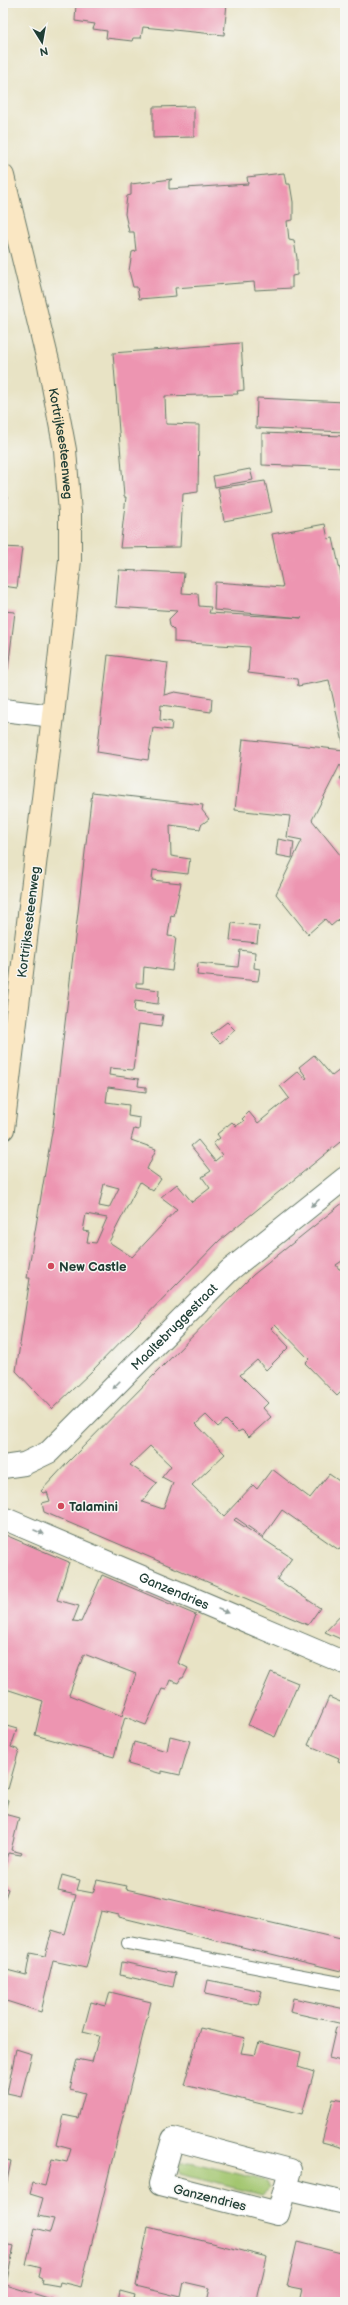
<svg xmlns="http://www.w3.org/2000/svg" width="348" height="2305" font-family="'Balsamiq Sans',sans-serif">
  <rect width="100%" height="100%" fill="#f6f6f2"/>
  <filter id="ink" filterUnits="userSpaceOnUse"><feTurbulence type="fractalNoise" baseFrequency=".025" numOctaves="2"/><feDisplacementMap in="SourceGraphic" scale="8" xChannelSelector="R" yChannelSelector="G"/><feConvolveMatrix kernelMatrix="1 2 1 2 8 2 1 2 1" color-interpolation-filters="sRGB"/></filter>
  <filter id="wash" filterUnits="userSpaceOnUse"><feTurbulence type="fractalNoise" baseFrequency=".012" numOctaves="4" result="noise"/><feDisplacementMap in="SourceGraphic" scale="16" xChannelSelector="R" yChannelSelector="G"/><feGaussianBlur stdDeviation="0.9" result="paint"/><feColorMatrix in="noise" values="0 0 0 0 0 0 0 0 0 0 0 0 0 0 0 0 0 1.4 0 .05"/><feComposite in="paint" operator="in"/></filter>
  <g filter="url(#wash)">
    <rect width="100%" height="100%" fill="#e8e3c5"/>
    <path fill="#a3c66f" stroke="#618252" d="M190,2162L267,2181L270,2188L262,2195L180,2174L177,2167L182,2163Z"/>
    <g id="blocks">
      <path fill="#ed95b1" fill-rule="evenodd" d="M76,3H227L224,35L143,27L141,38H133L132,41L106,38L107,31L93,29L95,24L75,21Z
        M194,106V137L153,138V107Z
        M284,173L286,184H290L293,202V220L287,221L289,240L294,241L297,258V275L292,276V288L255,290L254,282L175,288L176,296L139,299L137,287H133L129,271L132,252L136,251L134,232H129L125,214L127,196L131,195V184L172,179L169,181V189L248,184L247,177Z
        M241,343L244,390L237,391L238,394L165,396L166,424L199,425L198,492L183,494L180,547L120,548L126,497H124L113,353Z
        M257,398L345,402V432L256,428Z
        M262,433L345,436V468L262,465Z
        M250,469L253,480L215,487L213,476Z
        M265,481L272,512L224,521L218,488Z
        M3,497H7L5,527H3Z
        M325,524L328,539L333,538L345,593L344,747L329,680L298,686L297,679L248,673L250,647L174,642V630L170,626L169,619L177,611L116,607L119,570L184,573L182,593L198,594L199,606L211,607L209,613L302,618L214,610L215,582L283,587L272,534Z
        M3,547L22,548L17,588L3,586Z
        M3,611L15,612L8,669L3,675Z
        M108,655L168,663L164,695L175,692L212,698L211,712L161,705L160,720L172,722L171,730L153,728L148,760L97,752Z
        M243,739L344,750L345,772L340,765L312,820L345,861V914L331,926L325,919L308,934L276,894L302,840L287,837L290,816L235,810Z
        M345,774V785L340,778Z
        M92,792L203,805L202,810L209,819L201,825L200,829L170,825L171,856L190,859L188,874L153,870L152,880L181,883L174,916L171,915L168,936L176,937L172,971L144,967L143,983H136V987L159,990L158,1004L135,1001L134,1012L163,1015L161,1027L139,1024L133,1070L110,1068L109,1075L139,1079L138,1086L146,1087V1092L108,1087L106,1102L129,1105L128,1116L140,1118L139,1130L134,1129L131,1140L156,1149L147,1169L161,1179L153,1191L140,1182L109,1242L132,1257L177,1209L161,1197L177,1184L192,1202L210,1188L202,1177L211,1171L191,1146L198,1140L215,1161L222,1155L213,1143L220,1138L217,1134L232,1122L236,1126L244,1121L242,1119L249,1112L258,1123L289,1098L280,1086L298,1071L305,1079L307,1078L299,1067L314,1055L332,1076L345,1066V1138L220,1240L92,1371L52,1409L16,1371L30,1278H27L53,1126ZM104,1184L119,1188L109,1208L99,1206ZM86,1214L107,1218L96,1243L87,1242L89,1232L83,1231Z
        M278,839L294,842L292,858L276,855Z
        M232,923L259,926L257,943L230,940Z
        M240,950L255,952L254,968L260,969L258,981L197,975L198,963L238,967Z
        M227,1022L235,1030L220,1043L211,1034Z
        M345,1201V1259L336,1265L339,1269H345V1388L337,1396L305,1363L309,1359L275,1324L271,1328L289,1347L266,1370L257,1360L240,1375L268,1403L263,1408L271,1417L249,1437L242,1430L238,1432L226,1420L218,1427L206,1415L196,1424L225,1454L192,1485L224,1516L253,1485L257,1489L272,1469L310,1498L329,1474L345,1485V1542L339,1550L282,1510L263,1537L236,1518L234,1520L292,1558L277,1579L320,1608L308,1625L44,1512L42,1503L50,1501L47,1492L43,1493L41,1491L68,1462L253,1275ZM150,1446L171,1466L162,1477L173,1483L163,1509L142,1502L157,1483L130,1465Z
        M3,1534L69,1562L57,1600L79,1606L73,1621L81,1622L102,1575L196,1615L178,1663L188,1668L183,1678H181L178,1683L170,1680L166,1690L162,1689L146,1725L125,1717L114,1757L35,1735L43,1701L3,1688ZM84,1654L136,1674L122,1716L69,1695Z
        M345,1611V1641L325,1632Z
        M271,1672L298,1683L275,1737L248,1725Z
        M329,1697L345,1704V1764L338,1761L339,1758L308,1745Z
        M3,1725L17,1729L11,1747L19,1750L8,1789L3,1787Z
        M170,1736L190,1741L180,1775L162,1771V1774L128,1764L134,1742L167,1751Z
        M3,1798L8,1800L4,1814L19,1818L11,1850L22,1853L21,1855L9,1853L3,1871Z
        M62,1875L80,1880L77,1890L93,1893L97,1880L127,1886L126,1889L345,1940V1972L119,1917V1915L101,1911L86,1968L53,1961L41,2012L3,2000V1969L26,1975L30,1953L45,1956L52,1930L65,1934L76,1895L58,1891Z
        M3,1887L8,1889L3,1904Z
        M122,1962L176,1973L173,1987L120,1975Z
        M208,1980L262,1991L258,2005L205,1994Z
        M110,1992L151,2002L81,2287L60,2282L59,2286L42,2283L43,2279L39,2277L41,2268L26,2264L35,2228L50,2232L54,2219L38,2216L43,2198L30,2194L33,2183L45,2186L52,2159L67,2162L71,2149L56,2145L63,2115L78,2118L85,2093L70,2089L77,2059L92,2062L99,2036L83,2032L91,2002L106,2006Z
        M293,1998L345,2009L343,2024L290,2012Z
        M336,2027L345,2029V2062L329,2058Z
        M200,2028L245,2038L241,2053L255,2055L259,2042L301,2052L298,2067L314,2072L302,2114L184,2085Z
        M16,2049L32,2054L21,2096L7,2093Z
        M333,2099L345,2101V2148L322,2142Z
        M3,2159L11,2161L5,2191H3Z
        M148,2227L267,2257L257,2300L240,2296L239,2302H207L210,2288L184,2282L181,2297L136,2286Z
        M297,2242L345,2254V2302H299L302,2289L287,2286Z
        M3,2244L14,2246L6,2285L61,2302H3Z
        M120,2291L135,2295L133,2302H118Z"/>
    </g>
  </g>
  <g filter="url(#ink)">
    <use href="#blocks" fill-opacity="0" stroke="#657767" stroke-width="1"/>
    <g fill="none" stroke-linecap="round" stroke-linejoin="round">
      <defs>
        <path id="service" d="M128,1943L345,1984"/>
        <g id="minor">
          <path d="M3,710L53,716"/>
          <path id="s1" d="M3,1467L24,1464L49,1452L230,1270L345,1178"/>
          <path id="s2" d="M3,1518L345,1663"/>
          <path d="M173,2139L290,2170L278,2214L160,2184Z"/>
          <path d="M285,2189L345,2203"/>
        </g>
        <g id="secondary">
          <path id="s3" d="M3,176L49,365L65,450L70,513V560L53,716L3,1129"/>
        </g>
      </defs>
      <use href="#service" stroke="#657767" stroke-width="14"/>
      <use href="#minor" stroke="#657767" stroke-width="24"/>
      <use href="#secondary" stroke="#657767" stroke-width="24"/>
      <use href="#service" stroke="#fff" stroke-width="12"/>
      <use href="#minor" stroke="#fff" stroke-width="22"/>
      <use href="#secondary" stroke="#fae7c3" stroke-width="22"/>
    </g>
    <defs><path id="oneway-solid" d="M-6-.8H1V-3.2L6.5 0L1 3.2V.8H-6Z"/></defs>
    <g fill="#8f9e9a">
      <use href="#oneway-solid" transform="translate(315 1203) rotate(141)"/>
      <use href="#oneway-solid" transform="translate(116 1385) rotate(135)"/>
      <use href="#oneway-solid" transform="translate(39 1532) rotate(23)"/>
      <use href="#oneway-solid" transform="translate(223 1611) rotate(23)"/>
    </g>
  </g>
  <g fill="#d1495b" stroke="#f6f6f2" stroke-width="1.5">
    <circle cx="51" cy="1266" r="4"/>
    <circle cx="61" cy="1506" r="4"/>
  </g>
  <g text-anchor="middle" stroke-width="3" stroke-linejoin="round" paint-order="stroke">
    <g font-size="13" fill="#1f3d34" stroke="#f6f6f2">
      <text dy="5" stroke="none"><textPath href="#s3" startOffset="274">Kortrijksesteenweg</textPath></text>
      <text transform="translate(28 922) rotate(-83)" y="5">Kortrijksesteenweg</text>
      <text dy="5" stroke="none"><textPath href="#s1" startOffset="226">Maaltebruggestraat</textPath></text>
      <text dy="5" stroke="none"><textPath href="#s2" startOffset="186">Ganzendries</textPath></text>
      <text transform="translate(210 2197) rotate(14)" y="5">Ganzendries</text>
    </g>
    <g font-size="13" font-weight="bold" fill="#1f3d34" stroke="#f6f6f2" text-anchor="start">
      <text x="59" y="1271">New Castle</text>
      <text x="69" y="1511">Talamini</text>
    </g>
  </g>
  <rect width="348" height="2305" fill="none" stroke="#f6f6f2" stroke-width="16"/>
  <g transform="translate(42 42) rotate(169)" stroke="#f6f6f2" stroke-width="3" paint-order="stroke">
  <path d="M0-3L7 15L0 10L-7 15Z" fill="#1f3d34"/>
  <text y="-6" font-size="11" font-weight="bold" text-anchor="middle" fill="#1f3d34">N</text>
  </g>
</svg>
